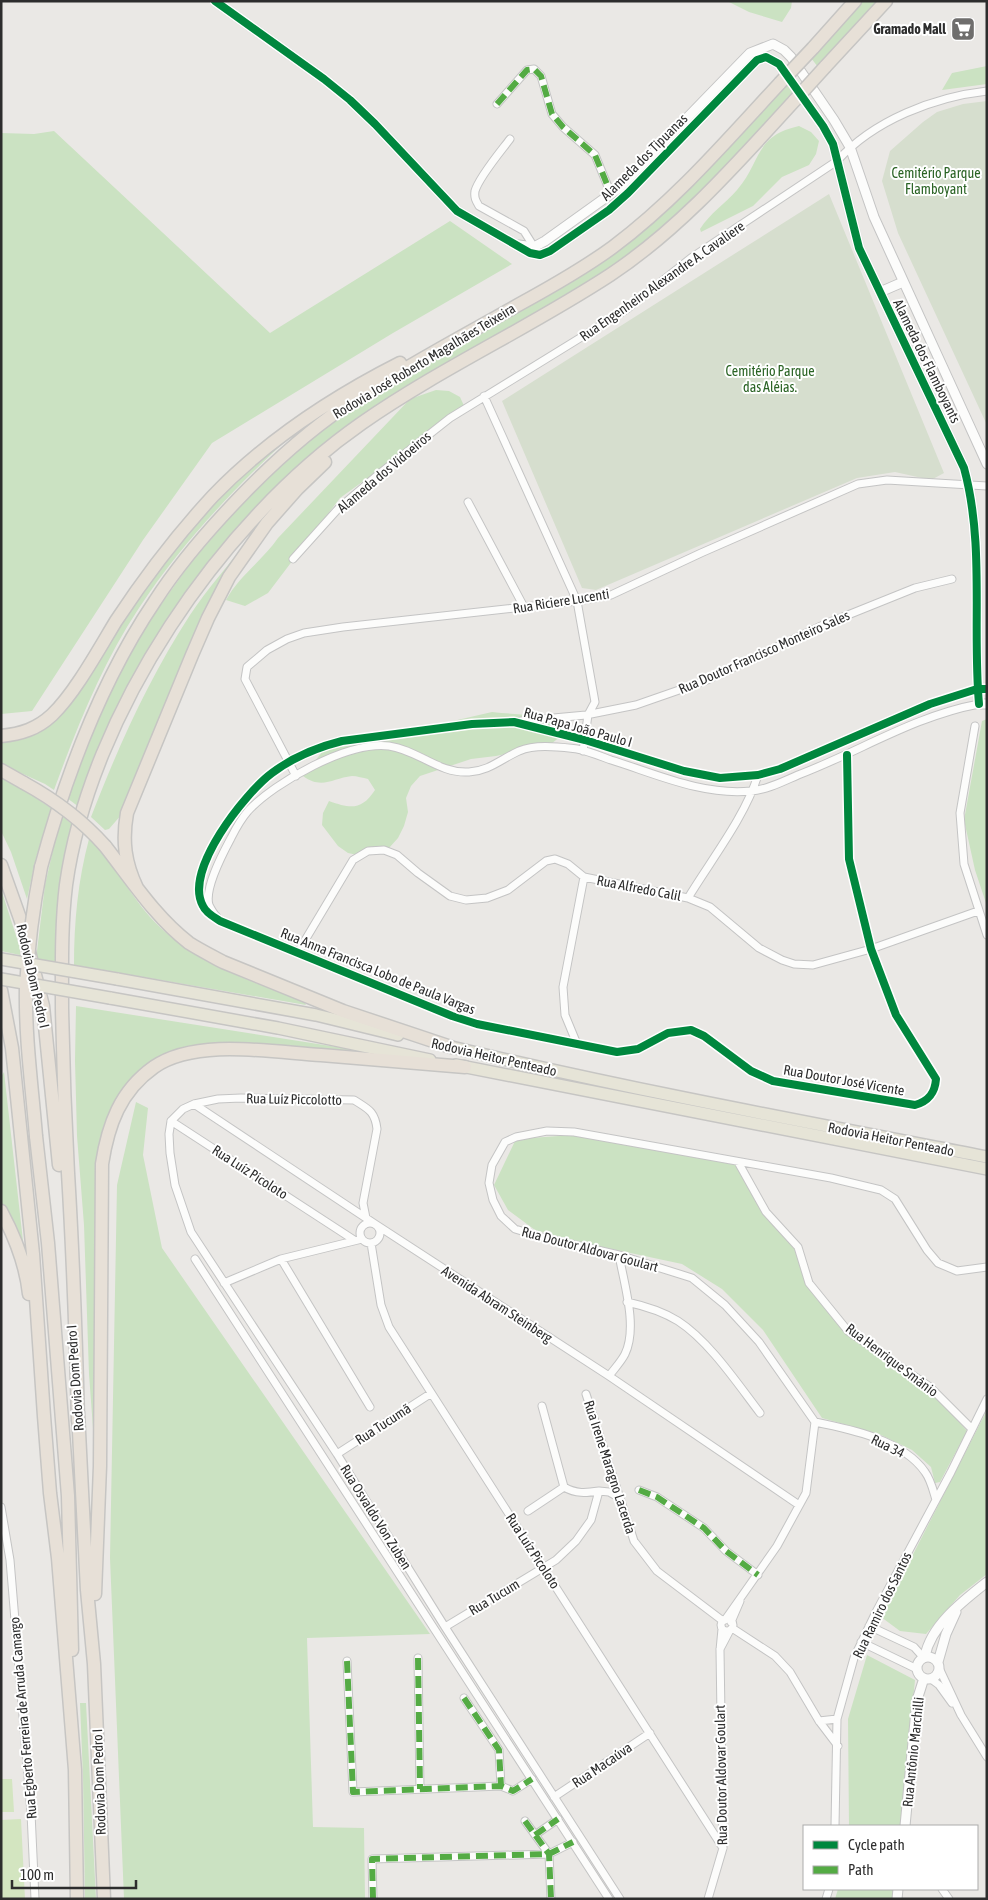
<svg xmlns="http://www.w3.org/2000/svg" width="988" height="1900" font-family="'Asap Condensed',sans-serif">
  <rect width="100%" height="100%" fill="#eae8e5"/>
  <path fill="#cbe2c2" d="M727,1H792L791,8L782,22L749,12Z
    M863,1H879L818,67L811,58Z
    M987,66V84L942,90L952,73Z
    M787,85L794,93C759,133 722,173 684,210C660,233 633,252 606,272L339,435L182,601L79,807L67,798L106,699L131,651L147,624L190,564L241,504L282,464L344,413L670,206L697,181Z
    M799,126L811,132L819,141L816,154L809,165L782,177L753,206L701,232L700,229C710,213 725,204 737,190C762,161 754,136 799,126Z
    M54,131L270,333L450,221L512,264L393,333L212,443L143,540L32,711L1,714V133L34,134Z
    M436,390L449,391L460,397L465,408L340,498L268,593L245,606L226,600C238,577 263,560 278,538L410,399Z
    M281,445C228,495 179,547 139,608C102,664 77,727 54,790L45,784L1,764V740L29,737L42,730L189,528L229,486L276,446Z
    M251,537L122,814L109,829L105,830L91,817C119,745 148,680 190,615C208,588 230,563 251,537Z
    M492,712C516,715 537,713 558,723L561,736L551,744L496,756L471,759L420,776L411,786L406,798L408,812L404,826L398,838L389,848L362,856L348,853L338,846L322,825L323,813L329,801C351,809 362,810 375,790L368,779C363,778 357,776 352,776C333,778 322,790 303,776L305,773L323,751Z
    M987,719V906L975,870L964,820L982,721Z
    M1,775L51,808L36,858L27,899L11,852L1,831Z
    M61,815L73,825L56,963L36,959L45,885Z
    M89,839C114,862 128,892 150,917C190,961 249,981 303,1000L306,1005L74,965C74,922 78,880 89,839Z
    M1,889L20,948V955L1,951Z
    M76,1006L369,1052L372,1055L281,1048L160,1059L106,1124L96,1440L94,1442L89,1374L84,1225L77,1136L75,1061Z
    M4,1072L23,1241L20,1242L1,1205V1077Z
    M136,1102L148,1108L143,1155L162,1248L430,1634L307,1638L313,1827L364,1828L365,1899H124L110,1558L117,1185Z
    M573,1135L737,1165L796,1249L807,1283L846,1332L933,1392L967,1431L940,1482L935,1483L931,1467L912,1450L879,1434L822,1418L763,1330L722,1289L682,1264L579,1242L535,1230L508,1210L494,1185L516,1139Z
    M987,1410V1574L960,1595L926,1634L900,1631L881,1617Z
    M867,1655L915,1680L901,1826H849L848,1719Z
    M80,1703H86L96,1899H85L83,1777Z
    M838,1889H894L893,1899H835Z"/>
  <path fill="#d6dece" d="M987,101V425L898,233L882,181L890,151L923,122L937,112L963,104Z
    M829,194L944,473L931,480L895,472L857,478L596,590L582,588L502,401Z"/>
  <path fill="#d3e5c0" d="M1,1779H12L14,1812H1Z
    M21,1819L25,1899H1V1820Z"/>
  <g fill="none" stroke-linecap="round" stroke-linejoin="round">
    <defs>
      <path id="minor" d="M497,104L527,70L534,69L541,76L552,114L563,127L595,155L611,194
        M510,139C501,151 479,177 475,191C474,198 476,201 479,206L524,231L534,247
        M484,396L577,601L595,702L588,715L583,751
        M468,502L524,607
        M293,559L338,509L379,474L450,418L627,309L691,258L837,161C874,120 934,97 987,91
        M521,721L586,715L636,705L705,681L823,625L915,588L952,579
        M975,726L960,813L964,864L987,935
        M847,755L849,859L871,949L896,1015L936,1079C935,1093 929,1101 915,1105L773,1081L751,1071L704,1036L691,1030L668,1033L638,1049L617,1052L477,1024L452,1016L220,921C214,917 206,913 203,906C183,871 245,793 272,773C292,758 318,747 342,741L472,724L514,722L585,740L684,771L720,778L758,775L780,769L930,704L977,689
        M296,776L245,679L247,667L267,650L287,639L304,633L343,627L577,601L611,595L701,553L858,484L887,480L987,486
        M688,898C711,860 745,817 758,775
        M217,917C214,914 211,909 209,905C204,888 223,853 231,838C236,828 241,819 248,811C275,782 348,741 389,746C418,750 439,774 469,772C489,771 501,759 519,751C536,744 558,747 577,749C588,751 600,756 611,760C656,774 703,796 751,791C767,790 784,781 798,775C859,752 914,716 979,704
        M298,952L353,860L368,851L384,850L397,855L418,873L450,896L466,900L487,898L508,890L546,861L555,859L568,864L584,877L688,898L710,907L759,948L782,960L794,964L813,965L871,949L978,911
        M577,1044L565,1015L563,987L584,877
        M194,1104L375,1224L609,1376L799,1505
        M171,1121L169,1134L170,1153L175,1185L191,1232L337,1454L445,1627L620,1899
        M171,1121L183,1109L194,1104L218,1099L241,1098L354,1100C368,1109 375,1111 377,1129L363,1203L366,1218
        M171,1121L354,1240
        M738,1162L766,1212L798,1247L809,1283L848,1331L930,1387L972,1429
        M360 1233a10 10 0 1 1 20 0a10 10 0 1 1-20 0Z
        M371,1243L381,1305L389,1327L723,1848
        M195,1259L609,1899
        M281,1259L370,1407
        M224,1283L281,1259L362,1239
        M627,1302C645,1306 662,1311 678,1321C709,1341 737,1383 760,1413
        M609,1376C614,1369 621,1362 625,1354C638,1327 624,1284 619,1255
        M586,1394L634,1541L657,1571L723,1621
        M542,1406L564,1487C576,1494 586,1493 599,1491
        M815,1422C850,1429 903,1440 925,1472C931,1480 933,1490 936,1500
        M337,1454L430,1394
        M639,1490L657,1497L704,1528L726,1551L758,1575
        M1,1507L10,1560L31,1813L35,1899
        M528,1511L564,1487
        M721 1625a6 6 0 1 1 12 0a6 6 0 1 1-12 0Z
        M725,1620L777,1546L806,1493L815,1422L759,1342L725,1305L692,1278L619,1255L545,1238L515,1229L501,1216L493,1200L489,1183L492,1165L505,1142L516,1137L547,1131L574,1132L831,1178L881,1190L895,1199L927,1250L938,1263L957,1271L987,1267
        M731,1622L740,1601
        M869,1626L914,1647L923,1657
        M445,1627L556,1560L576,1541L591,1520L599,1491L609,1492L620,1498
        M732,1628L775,1656L790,1672L819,1721L838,1746
        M861,1642L917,1669
        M720,1649L730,1630
        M418,1658L420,1789
        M347,1661L353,1792L501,1786L513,1791L532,1779
        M940,1670L961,1715L987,1757
        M931,1679L939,1685L952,1703
        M464,1698L499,1750L501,1786
        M819,1721L837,1719
        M554,1797L650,1733
        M525,1821L549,1854L551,1899
        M835,1826L837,1719L854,1658L876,1612L951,1472L987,1399
        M535,1835L558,1819
        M942,1889L949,1899
        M373,1899L372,1859L549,1854L573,1842
        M708,1899L723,1848L720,1650L722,1629
        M826,1899L829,1889"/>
      <path id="tertiary" d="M215,1L324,79L350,100L375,124L457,211L530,253L540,255L550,251L609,210L628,193L757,60L766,57L779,64L823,126L833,144L859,248L964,468C985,545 972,626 979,704H987
        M519,245L534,247L545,241L619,188L750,53L773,44L784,50L791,57L834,120L850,147L874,217L987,464
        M880,292L903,282
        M925,1656C931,1625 963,1601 987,1582
        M917 1668a11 11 0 1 1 22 0a11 11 0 1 1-22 0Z
        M938,1662L946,1634L956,1612
        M905,1826L917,1700L924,1678
        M897,1899L898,1889"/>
      <path id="primary" d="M117,979L316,1015L398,1035
        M110,998L278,1028L430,1060
        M443,1045C623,1088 805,1122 987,1157
        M456,1065L987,1169"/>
      <path id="motorway" d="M813,48L855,1
        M825,67L886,1
        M1,736C21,734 37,729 52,715C75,693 99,649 116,621C145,577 177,535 213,496C267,440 331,398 400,363
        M1,770L24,783
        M105,846C131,879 155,917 189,943C200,950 212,956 223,962L343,1011L451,1047
        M1,865L22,924L43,1006L59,1165
        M41,867C66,774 101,681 155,601C180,562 211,527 243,494C278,458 316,424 359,397C410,364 465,335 518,305C551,287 583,269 613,247C676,200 727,140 780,83
        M137,888C125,863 122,841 127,813L192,655L208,618L229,577L267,523L297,489L325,462
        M1,990L12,1048L33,1254L44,1416L50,1493L58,1558L75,1770L77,1899
        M36,1136L48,1243L68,1496L72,1650
        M1,1211C15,1237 26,1265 29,1294
        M78,1412L87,1590L94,1664L104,1899
        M78,1421C76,1338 73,1256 68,1173C65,1118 63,1063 62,1008C62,967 61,926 66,885C90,713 221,521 362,423C441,368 529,328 610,275C681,228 738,162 795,100
        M95,1594L100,1466L102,1164C108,1125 120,1091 154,1067C196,1038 272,1052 321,1055C369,1059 417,1063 465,1067"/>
    </defs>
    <use href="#minor" stroke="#c4c4c4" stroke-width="9"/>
    <use href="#tertiary" stroke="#c4c4c4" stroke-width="11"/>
    <use href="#primary" stroke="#c6c5c3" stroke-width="14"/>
    <use href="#motorway" stroke="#c6c5c3" stroke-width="15"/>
    <use href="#minor" stroke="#fcfcfb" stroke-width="7"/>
    <use href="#tertiary" stroke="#fcfcfb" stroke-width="9"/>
    <use href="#primary" stroke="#e6e4d7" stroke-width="11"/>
    <use href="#motorway" stroke="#e7e0d7" stroke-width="12"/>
    <defs>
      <path id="primary-bridge" d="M1,959L117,979
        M1,979L110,998"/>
      <path id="motorway-bridge" d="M780,83L813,48
        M795,100L825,67
        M24,783C55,800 82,820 105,846
        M36,1136C32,1087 25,1037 26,988C28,947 33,907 41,867"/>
    </defs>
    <use href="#primary-bridge" stroke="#c6c5c3" stroke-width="14" stroke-linecap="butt"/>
    <use href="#motorway-bridge" stroke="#c6c5c3" stroke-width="15" stroke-linecap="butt"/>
    <use href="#primary-bridge" stroke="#e6e4d7" stroke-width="11"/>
    <use href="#motorway-bridge" stroke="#e7e0d7" stroke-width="12"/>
    <path stroke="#54ab44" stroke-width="6" stroke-dasharray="12 6" stroke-linecap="butt" d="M497,104L527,70L534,69L541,76L552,114L563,127L595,155L611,194
      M639,1490L657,1497L704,1528L726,1551L758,1575
      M418,1658L420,1789
      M347,1661L353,1792L501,1786L513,1791L532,1779
      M464,1698L499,1750L501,1786
      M525,1821L549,1854L551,1899
      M535,1835L558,1819
      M373,1899L372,1859L549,1854L573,1842"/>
    <defs>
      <path id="cycleway" d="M215,1L324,79L350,100L375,124L457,211L530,253L540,255L550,251L609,210L628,193L757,60L766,57L779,64L823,126L833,144L859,248L964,468C985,545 972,626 979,704
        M847,755L849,859L871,949L896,1015L936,1079C935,1093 929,1101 915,1105L773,1081L751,1071L704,1036L691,1030L668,1033L638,1049L617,1052L477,1024L452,1016L220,921C214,917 206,913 203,906C183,871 245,793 272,773C292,758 318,747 342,741L472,724L514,722L585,740L684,771L720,778L758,775L780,769L930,704L977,689H987"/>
    </defs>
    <use href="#cycleway" stroke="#fff" stroke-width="11"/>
    <use href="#cycleway" stroke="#00873e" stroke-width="8"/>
  </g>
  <defs>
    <symbol id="supermarket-square" viewBox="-11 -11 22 22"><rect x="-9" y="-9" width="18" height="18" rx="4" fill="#6f6e6d" stroke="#fff"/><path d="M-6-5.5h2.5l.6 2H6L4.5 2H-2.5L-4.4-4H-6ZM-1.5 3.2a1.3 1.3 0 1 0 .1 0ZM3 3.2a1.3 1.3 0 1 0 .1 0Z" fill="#fff"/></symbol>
  </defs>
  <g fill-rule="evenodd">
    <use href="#supermarket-square" x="949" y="15" width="28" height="28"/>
  </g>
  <g text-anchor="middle" stroke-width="4" stroke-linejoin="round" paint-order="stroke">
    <g font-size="14" font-weight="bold" fill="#2d2d2d" stroke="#fff" text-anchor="end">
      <text x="946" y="34">Gramado Mall</text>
    </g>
    <g font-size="14" fill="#2d2d2d" stroke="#fff">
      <text transform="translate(644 157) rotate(-45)" y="5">Alameda dos Tipuanas</text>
      <text transform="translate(662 281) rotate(-35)" y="5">Rua Engenheiro Alexandre A. Cavaliere</text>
      <text transform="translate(424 361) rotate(-31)" y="5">Rodovia José Roberto Magalhães Teixeira</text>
      <text transform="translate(927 361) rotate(64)" y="5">Alameda dos Flamboyants</text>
      <text transform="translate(384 472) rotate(-40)" y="5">Alameda dos Vidoeiros</text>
      <text transform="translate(561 601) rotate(-9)" y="5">Rua Riciere Lucenti</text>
      <text transform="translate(764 652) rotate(-24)" y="5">Rua Doutor Francisco Monteiro Sales</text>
      <text transform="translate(578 727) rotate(16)" y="5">Rua Papa João Paulo I</text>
      <text transform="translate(639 888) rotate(11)" y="5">Rua Alfredo Calil</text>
      <text transform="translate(378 971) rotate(22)" y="5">Rua Anna Francisca Lobo de Paula Vargas</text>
      <text transform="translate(33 976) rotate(77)" y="5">Rodovia Dom Pedro I</text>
      <text transform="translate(494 1057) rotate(13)" y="5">Rodovia Heitor Penteado</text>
      <text transform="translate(844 1080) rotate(10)" y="5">Rua Doutor José Vicente</text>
      <text transform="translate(294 1099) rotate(1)" y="5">Rua Luíz Piccolotto</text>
      <text transform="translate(891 1139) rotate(11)" y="5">Rodovia Heitor Penteado</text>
      <text transform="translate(250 1172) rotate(33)" y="5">Rua Luíz Picoloto</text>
      <text transform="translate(590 1249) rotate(15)" y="5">Rua Doutor Aldovar Goulart</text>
      <text transform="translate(497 1304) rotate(33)" y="5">Avenida Abram Steinberg</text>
      <text transform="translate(892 1360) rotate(37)" y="5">Rua Henrique Smânio</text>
      <text transform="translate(75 1378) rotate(-94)" y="5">Rodovia Dom Pedro I</text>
      <text transform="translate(383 1424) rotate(-33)" y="5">Rua Tucumã</text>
      <text transform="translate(888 1446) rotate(26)" y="5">Rua 34</text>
      <text transform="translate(610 1467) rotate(72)" y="5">Rua Irene Maragno Lacerda</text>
      <text transform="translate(376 1517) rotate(58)" y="5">Rua Osvaldo Von Zuben</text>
      <text transform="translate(533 1551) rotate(57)" y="5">Rua Luíz Picoloto</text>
      <text transform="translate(494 1597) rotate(-31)" y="5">Rua Tucum</text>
      <text transform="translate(882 1605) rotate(-64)" y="5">Rua Ramiro dos Santos</text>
      <text transform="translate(23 1718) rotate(-95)" y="5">Rua Egberto Ferreira de Arruda Camargo</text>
      <text transform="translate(913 1752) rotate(-84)" y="5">Rua Antônio Marchilli</text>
      <text transform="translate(602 1765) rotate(-34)" y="5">Rua Macaúva</text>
      <text transform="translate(721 1775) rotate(-91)" y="5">Rua Doutor Aldovar Goulart</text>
      <text transform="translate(99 1782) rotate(-92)" y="5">Rodovia Dom Pedro I</text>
    </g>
    <g font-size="14" fill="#2a6324" stroke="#fff">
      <text x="936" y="178">Cemitério Parque<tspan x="936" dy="16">Flamboyant</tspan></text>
      <text x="770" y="376">Cemitério Parque<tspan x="770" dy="16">das Aléias.</tspan></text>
    </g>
  </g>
  <rect width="988" height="1900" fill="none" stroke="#2d2d2d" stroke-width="5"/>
  <rect x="803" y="1825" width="175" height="65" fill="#ffffff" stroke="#ababab"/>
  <rect x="813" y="1841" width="25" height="8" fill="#00873e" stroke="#ababab"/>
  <text x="848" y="1850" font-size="15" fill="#2d2d2d">Cycle path</text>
  <rect x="813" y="1866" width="25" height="8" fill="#54ab44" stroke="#ababab"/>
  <text x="848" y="1875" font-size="15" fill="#2d2d2d">Path</text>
  <path d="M12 1880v8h124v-8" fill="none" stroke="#2d2d2d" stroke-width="2.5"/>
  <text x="20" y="1880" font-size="15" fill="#2d2d2d" stroke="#ffffff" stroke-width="4" paint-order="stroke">100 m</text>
</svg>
